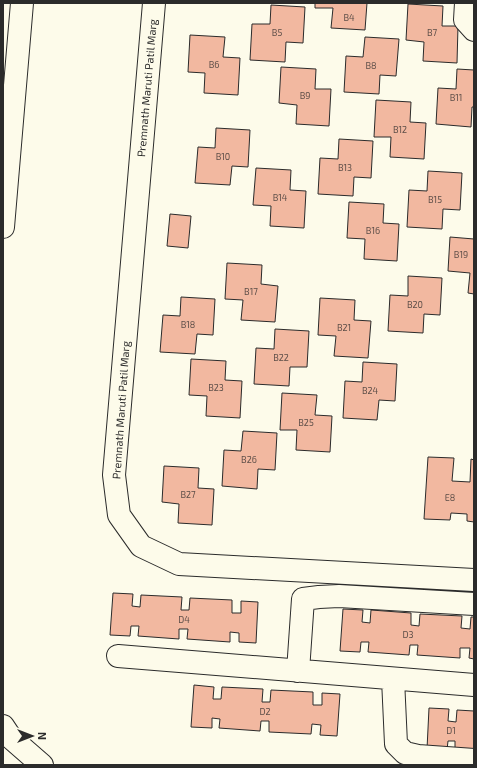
<svg xmlns="http://www.w3.org/2000/svg" width="477" height="768" font-family="'Exo 2',sans-serif">
  <rect width="100%" height="100%" fill="#fdfbea"/>
  <path fill="#f2b8a0" stroke="#2b2b2b" d="M315,3H367L365,30L331,28L333,8H315Z
    M408,4L443,6L442,26H458L457,63L423,61L424,42L406,40Z
    M271,5L305,7L303,43L286,42L285,62L250,60L252,24H270Z
    M190,35L225,37L223,57L240,58L238,95L204,93L205,73L188,72Z
    M365,37L399,39L396,76L380,75L379,94L344,92L346,56L363,57Z
    M281,67L316,69L315,89H331L329,126L296,124L297,105L279,103Z
    M457,69L474,70V107H472L471,127L436,124L438,88L456,89Z
    M376,100L411,102L410,122L426,123L424,159L390,157L391,137H374Z
    M216,128L250,130L248,167L232,166L230,185L195,183L198,147L215,148Z
    M339,139L373,141L371,178L354,177L353,196L318,194L320,158L338,159Z
    M256,168L291,170L290,190L306,191L304,228L270,226L271,206L253,205Z
    M428,171L462,173L460,210L443,209L442,229L407,227L409,190L427,191Z
    M349,202L384,204L383,223L399,224L397,261L364,259L365,239L347,238Z
    M170,214L191,216L188,248L167,246Z
    M450,237L474,239V294L468,293L470,273L448,271Z
    M227,263L262,265L261,284L278,286L275,322L241,320L243,300L225,299Z
    M408,276L442,278L440,315L424,314L423,333L388,331L390,295L408,296Z
    M181,297L215,299L213,335L197,334L195,354L160,352L163,315L180,316Z
    M320,298L355,300L354,320L371,321L368,358L334,356L336,336L318,335Z
    M275,329L309,331L307,367H290L289,386L254,384L256,348L274,349Z
    M191,359L226,361L225,380L242,381L240,418L206,416L207,396L189,395Z
    M363,362L397,364L395,401L379,400L377,420L343,418L345,381L362,382Z
    M282,393L317,395L315,415L332,416L330,452L296,450L297,430H280Z
    M243,431L277,433L275,470L258,469L257,489L222,486L224,450L241,451Z
    M428,457L454,458L452,481L470,482L471,459L474,460V522L467,521V514L451,513L450,520L424,519Z
    M164,466L199,468L198,488L214,489L212,525L178,523L179,504L162,502Z
    M113,593L133,594L132,606L140,607L141,595L182,597L181,610H189L190,598L232,600V613H241V601L258,602L256,643L239,642V633L230,632V642L187,639L188,629H179V639L138,636L139,626H131L130,636L110,635Z
    M343,609L363,610L362,622L370,623L371,610L411,613V625L419,626L420,614L462,616L461,628L470,629L471,617H474V659L469,658L470,648H460V658L417,655L418,645H410L409,655L368,652L369,642H361L360,652L340,651Z
    M194,685L214,687L213,699H221L222,687L263,689L262,702H270L271,690L313,692V705H322V693L340,694L337,736L320,735L321,725L312,724L311,734L269,732V721H261L260,731L219,728L220,719L212,718V728L191,727Z
    M429,708L449,709L448,721L456,722L457,710L474,711V752L455,751V741H448L447,750L427,749Z"/>
  <g fill="none" stroke-linecap="round" stroke-linejoin="round">
    <defs>
      <path id="minor" d="M154,3L114,475L119,515L141,546L179,564L474,580
        M466,3L465,20L474,30
        M118,656L474,685
        M298,671L303,599L319,597L339,596L474,604
        M393,679L396,744L405,753L418,756L474,760"/>
      <path id="motorway" d="M3,227L22,3
        M3,726L11,738L42,765"/>
    </defs>
    <use href="#minor" stroke="#2b2b2b" stroke-width="24"/>
    <use href="#motorway" stroke="#2b2b2b" stroke-width="24"/>
    <use href="#minor" stroke="#fdfbea" stroke-width="22"/>
    <use href="#motorway" stroke="#fdfbea" stroke-width="22"/>
  </g>
  <g text-anchor="middle" stroke-width="3" stroke-linejoin="round" paint-order="stroke">
    <g font-size="9" fill="#5d4e48">
      <text x="349" y="21">B4</text>
      <text x="277" y="36">B5</text>
      <text x="432" y="36">B7</text>
      <text x="214" y="68">B6</text>
      <text x="371" y="69">B8</text>
      <text x="305" y="99">B9</text>
      <text x="456" y="101">B11</text>
      <text x="400" y="133">B12</text>
      <text x="223" y="160">B10</text>
      <text x="345" y="171">B13</text>
      <text x="280" y="201">B14</text>
      <text x="435" y="203">B15</text>
      <text x="373" y="234">B16</text>
      <text x="461" y="258">B19</text>
      <text x="251" y="295">B17</text>
      <text x="415" y="308">B20</text>
      <text x="188" y="328">B18</text>
      <text x="344" y="331">B21</text>
      <text x="281" y="361">B22</text>
      <text x="216" y="391">B23</text>
      <text x="370" y="394">B24</text>
      <text x="306" y="426">B25</text>
      <text x="249" y="463">B26</text>
      <text x="188" y="498">B27</text>
      <text x="450" y="501">E8</text>
      <text x="184" y="623">D4</text>
      <text x="408" y="638">D3</text>
      <text x="265" y="715">D2</text>
      <text x="451" y="734">D1</text>
    </g>
    <g font-size="11" fill="#2b2b2b" stroke="#fdfbea">
      <text transform="translate(147 88) rotate(-85)" y="4">Premnath Maruti Patil Marg</text>
      <text transform="translate(121 410) rotate(-86)" y="4">Premnath Maruti Patil Marg</text>
    </g>
  </g>
  <rect width="477" height="768" fill="none" stroke="#2b2b2b" stroke-width="8"/>
  <g transform="translate(32 736) rotate(90)" stroke="#fdfbea" stroke-width="3" paint-order="stroke">
  <path d="M0-3L7 15L0 10L-7 15Z" fill="#2b2b2b"/>
  <text y="-6" font-size="11" font-weight="bold" text-anchor="middle" fill="#2b2b2b">N</text>
  </g>
</svg>
